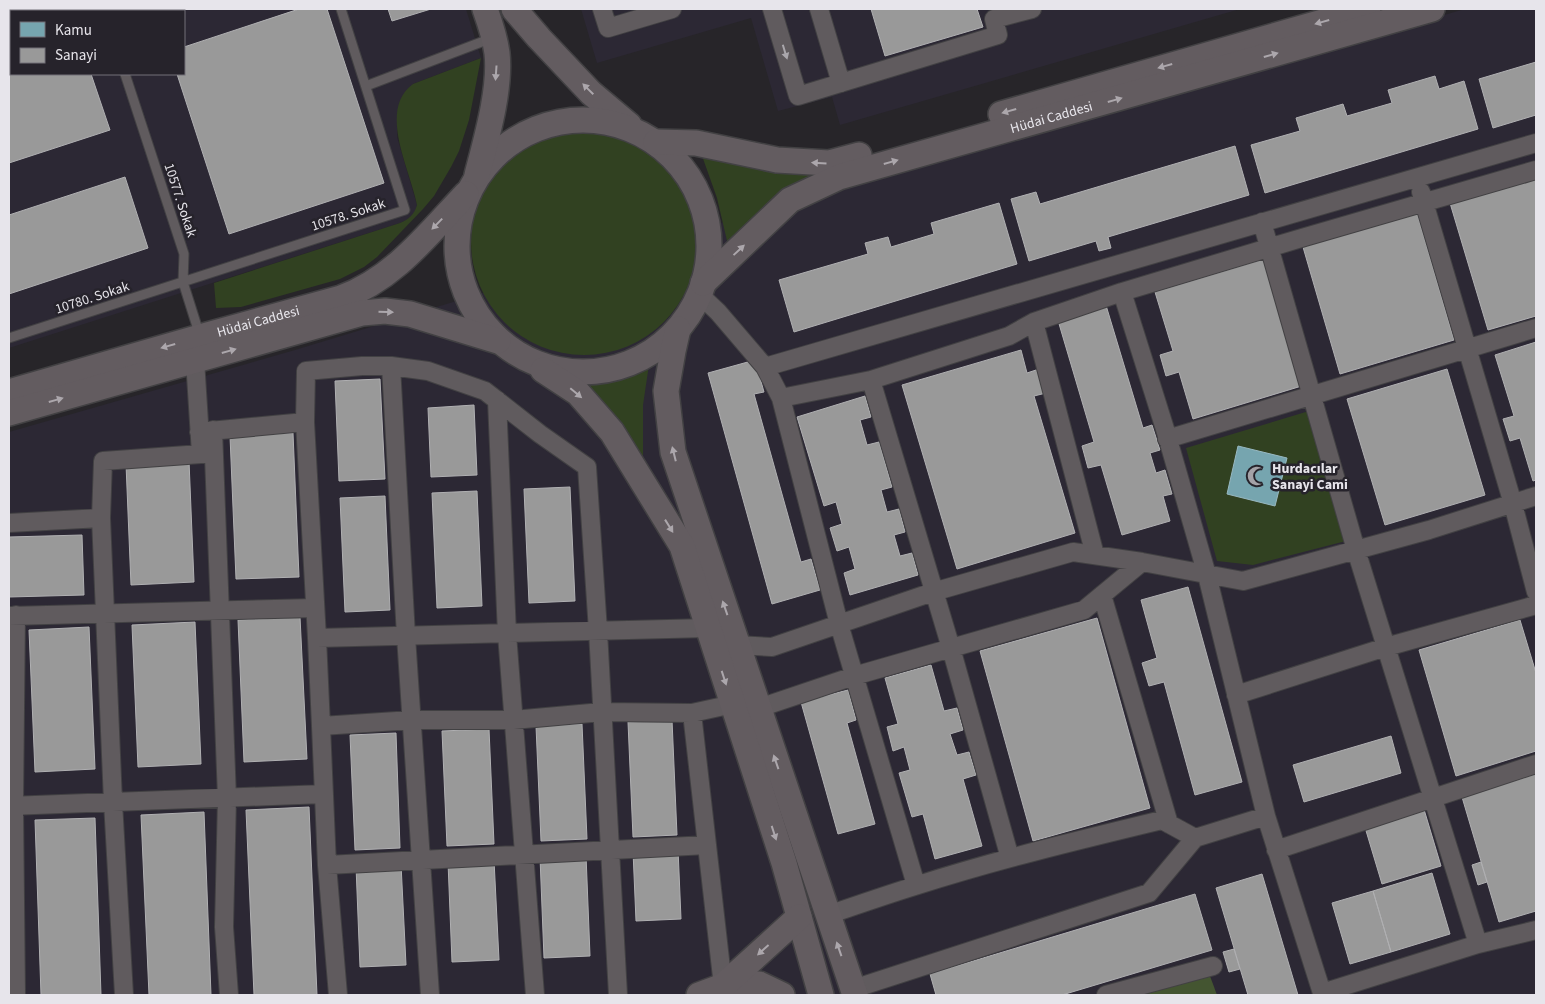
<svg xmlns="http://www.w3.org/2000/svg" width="1545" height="1004" font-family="'Source Sans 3',sans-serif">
  <rect width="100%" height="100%" fill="#272529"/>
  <path fill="#2c2834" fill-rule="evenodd" d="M9,9H466L481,58L413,84L397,115V137L417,205L415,212L409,219L400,223L9,348ZM11,11H184V74H11Z
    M581,9H1240L840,125L832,97L778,111L751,18L597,63Z
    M1465,9H1536V995H9V432L295,350L592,260Z"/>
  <path fill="#314121" d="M481,58L469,120L459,151L451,167L434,196L423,209L377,257L364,267L340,279L241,307L216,308L214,283L400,223C409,219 414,215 417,205C411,171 377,110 413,84Z
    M471 242a113 113 0 1 1 226 0a113 113 0 1 1-226 0Z
    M701,153L819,171L768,203L728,245L717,198Z
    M650,358L643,405V456L608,412L567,376L608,374Z
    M1309,411L1346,541L1253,565L1217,561L1186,448Z"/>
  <path fill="#445531" d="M1207,968L1217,995H1119Z"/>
  <path fill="#76a5af" stroke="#98b8c1" d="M1238,446L1287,458L1275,506L1227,494Z"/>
  <path fill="#999" stroke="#b0b0b2" d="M9,9H70L71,11H11V74H91L110,130L9,163Z
    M299,9H327L384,183L229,234L177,74H184V47Z
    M388,9H431L392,21Z
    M871,9H977L983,27L885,56Z
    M1536,62V115L1493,128L1479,79Z
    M1435,76L1439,89L1464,81L1478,129L1265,193L1251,145L1300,131L1296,118L1343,104L1347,116L1392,103L1388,90Z
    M1235,146L1249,195L1108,237L1111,248L1099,251L1096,241L1029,261L1011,199L1036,192L1040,204Z
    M125,177L148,248L9,294V215Z
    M1536,177V316L1488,330L1450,203Z
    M999,203L1017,264L794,332L779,280L868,254L865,243L888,237L891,247L934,234L931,223Z
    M1417,213L1454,340L1340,374L1303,247Z
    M1267,258L1305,385L1193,419L1179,372L1166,376L1160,355L1173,351L1155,292Z
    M1105,302L1143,428L1152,425L1160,450L1150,453L1156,473L1165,470L1172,494L1163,496L1170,521L1122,535L1101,465L1088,468L1082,446L1094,442L1057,317Z
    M1536,342V480L1533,481L1520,438L1510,441L1503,419L1514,416L1495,355Z
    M1021,350L1027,373L1039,369L1046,393L1034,396L1075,533L957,569L902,385Z
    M755,360L764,392L754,394L801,562L811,559L820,590L772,604L708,373Z
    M1447,369L1485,495L1385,525L1347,399Z
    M380,379L385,479L339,481L335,381Z
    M865,396L871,417L860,420L867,445L879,442L892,487L881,490L887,512L899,509L905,532L894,535L900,556L912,553L918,575L850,595L844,573L855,569L849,547L837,551L830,528L842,524L836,502L824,506L797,417Z
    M474,405L477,475L431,477L428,408Z
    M293,433L299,577L236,579L230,436Z
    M189,461L194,582L131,585L126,464Z
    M570,487L575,601L529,603L524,489Z
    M477,491L482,606L437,608L432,493Z
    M385,496L390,610L345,612L340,498Z
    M82,535L84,595L9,597V537Z
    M1188,587L1242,782L1195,795L1164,682L1149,686L1142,663L1157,658L1141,600Z
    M300,617L307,759L244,762L238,620Z
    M1097,618L1150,808L1033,841L980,651Z
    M1520,620L1536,673V751L1456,776L1419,650Z
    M195,622L201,764L138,767L132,625Z
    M89,627L95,769L35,772L29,630Z
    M931,665L944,711L957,708L963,730L950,734L957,755L969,752L976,775L963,779L982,846L935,859L923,814L912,817L899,773L910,770L904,747L893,751L887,727L898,724L885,678Z
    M848,690L856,720L847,723L875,824L838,834L801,702Z
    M672,720L677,835L633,837L628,722Z
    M582,724L587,839L541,841L536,726Z
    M489,729L494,844L447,846L442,731Z
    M396,733L400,848L355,850L350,735Z
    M1391,736L1401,773L1304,802L1293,765Z
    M1536,774V911L1499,922L1462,797Z
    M1423,806L1441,866L1382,884L1364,824Z
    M309,807L317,995H254L246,810Z
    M204,812L211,995H149L141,815Z
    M95,818L101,995H41L35,820Z
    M678,849L681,919L636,921L633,851Z
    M586,855L590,956L544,958L540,857Z
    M494,860L499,960L452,962L448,862Z
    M1481,862L1487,882L1478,885L1472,865Z
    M401,864L406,965L360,967L356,866Z
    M1432,873L1450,934L1391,952L1373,891Z
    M1262,874L1298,995H1248L1216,888Z
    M1373,891L1391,952L1350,964L1332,903Z
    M1195,894L1212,950L1062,995H936L930,974Z
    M1234,949L1240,969L1229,972L1223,952Z"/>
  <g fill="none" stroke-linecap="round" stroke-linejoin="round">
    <defs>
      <path id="lane" d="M103,9L104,11
        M125,74L184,254L183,282L200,336
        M366,86L492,38
        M9,338L405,210L341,9"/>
      <path id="street" d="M602,9L608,28L672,9
        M772,9L798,96L998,35L994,19L1032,9
        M819,9L841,83
        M1421,192L1513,504L1536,592
        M1262,222L1356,550L1478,944
        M700,295L718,312L765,367L781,398L839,624L916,885
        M1034,322L1095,555
        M391,366L406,636L430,995
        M765,367L1536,143
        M871,380L951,648L1010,858
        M781,398L871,380L1009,336L1034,322L1122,292L1305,237L1536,170
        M497,400L507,634L535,995
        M305,422L317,638L708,628
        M213,430L227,798L224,927L229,995
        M199,432L305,422L306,371L362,366H391L428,371L485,391L540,434L587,467L598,631L618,995
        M1167,439L1536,328
        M101,518L113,802L124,995
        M9,523L101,518L103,461L201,454L195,360
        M1102,595L1169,824
        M9,616L315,608
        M317,638L321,726
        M737,645L772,647L933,592L1073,552L1142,562L1243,581L1429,530L1536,496
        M1236,695L1386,647L1536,605
        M759,708L854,676L1084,610L1142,562
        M9,806L324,794
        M1266,816L1322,993L1478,944L1536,930
        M1276,850L1536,764
        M327,865L707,845
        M828,915C857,905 886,895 915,886C996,860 1079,840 1162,820L1195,838L1266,816L1207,575L1165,429L1122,292
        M723,986L692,713L733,704
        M16,995L14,805L16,615
        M338,995L327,865L321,726L412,720H513L602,712L692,713
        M859,995L853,989L1149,893L1195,838
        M1106,995L1213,966"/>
      <g id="secondary">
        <path d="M514,9L539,38L591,93L629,125"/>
        <path d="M1001,114L1368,9"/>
        <circle cx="583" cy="246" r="126"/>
        <path d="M656,142L696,143L777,160L829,163L859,155"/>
        <path d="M477,175C486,140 501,89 497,53C495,38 490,23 485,9"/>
        <path id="s1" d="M703,283L790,200L839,177L1432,9"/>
        <path d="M678,329L673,351L666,391L673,452L855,995"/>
        <path d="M543,370L578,393L612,432L682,546L784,863L821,995"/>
        <path id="s2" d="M9,392L200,337L341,298C394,279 428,234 466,194"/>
        <path d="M9,413L362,313L385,311L410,314L498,341"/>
        <path d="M723,986L759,984L782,995"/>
        <path d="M699,995L723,986L799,917"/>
      </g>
    </defs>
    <use href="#lane" stroke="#424143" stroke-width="11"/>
    <use href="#street" stroke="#424143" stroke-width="20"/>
    <use href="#secondary" stroke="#424143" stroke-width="28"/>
    <use href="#lane" stroke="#605b5e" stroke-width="9"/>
    <use href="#street" stroke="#605b5e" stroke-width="18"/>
    <use href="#secondary" stroke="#635c60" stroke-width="25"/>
  </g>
  <defs><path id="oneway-solid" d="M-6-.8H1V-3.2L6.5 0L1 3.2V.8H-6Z" transform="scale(1.25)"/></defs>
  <g fill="#aca7ac">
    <use href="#oneway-solid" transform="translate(1322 22) rotate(164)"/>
    <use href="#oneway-solid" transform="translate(1271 55) rotate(-16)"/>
    <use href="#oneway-solid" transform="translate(1165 66) rotate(164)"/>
    <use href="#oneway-solid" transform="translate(496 73) rotate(94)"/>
    <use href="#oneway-solid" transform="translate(588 89) rotate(-135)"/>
    <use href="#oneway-solid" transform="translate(1115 100) rotate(-16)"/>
    <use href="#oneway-solid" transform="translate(1009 111) rotate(164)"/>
    <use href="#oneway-solid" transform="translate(891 162) rotate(-16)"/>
    <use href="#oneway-solid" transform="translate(819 163) rotate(-177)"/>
    <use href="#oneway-solid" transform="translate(437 224) rotate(134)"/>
    <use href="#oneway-solid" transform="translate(739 250) rotate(-43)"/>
    <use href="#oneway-solid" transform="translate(386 312) rotate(2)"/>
    <use href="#oneway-solid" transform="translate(168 346) rotate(164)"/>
    <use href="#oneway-solid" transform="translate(229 351) rotate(-16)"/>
    <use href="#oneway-solid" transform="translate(576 393) rotate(40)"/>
    <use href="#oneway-solid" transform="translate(56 400) rotate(-16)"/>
    <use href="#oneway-solid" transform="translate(674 454) rotate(-104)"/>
    <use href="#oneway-solid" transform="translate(669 526) rotate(58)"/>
    <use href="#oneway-solid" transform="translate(725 608) rotate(-109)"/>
    <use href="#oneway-solid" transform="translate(724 678) rotate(72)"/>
    <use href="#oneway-solid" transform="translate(776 762) rotate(-109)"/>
    <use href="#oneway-solid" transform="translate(774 833) rotate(72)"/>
    <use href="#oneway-solid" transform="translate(839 949) rotate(-109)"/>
    <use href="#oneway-solid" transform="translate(763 950) rotate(138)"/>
  </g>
  <use fill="#aaa7ac" href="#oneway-solid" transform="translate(785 52) rotate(73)"/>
  <defs>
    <symbol id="mosque-bare" viewBox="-9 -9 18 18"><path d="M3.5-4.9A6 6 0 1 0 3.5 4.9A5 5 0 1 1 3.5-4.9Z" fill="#a4a2a7" stroke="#26232b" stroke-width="2.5" paint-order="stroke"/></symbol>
  </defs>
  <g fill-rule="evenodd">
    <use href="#mosque-bare" x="1243" y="462" width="28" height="28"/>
  </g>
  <g text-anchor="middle" stroke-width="5" stroke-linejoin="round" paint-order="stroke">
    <g font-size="14" fill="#e7e5eb" stroke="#26232b">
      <text dy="5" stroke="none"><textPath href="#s1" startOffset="395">Hüdai Caddesi</textPath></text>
      <text transform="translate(181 200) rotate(72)" y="5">10577. Sokak</text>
      <text transform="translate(348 214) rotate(-18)" y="5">10578. Sokak</text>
      <text transform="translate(92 297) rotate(-18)" y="5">10780. Sokak</text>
      <text dy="5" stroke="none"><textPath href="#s2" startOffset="259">Hüdai Caddesi</textPath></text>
    </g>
    <g font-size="14" font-weight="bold" fill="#e7e5eb" stroke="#26232b" text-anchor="start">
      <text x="1272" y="473">Hurdacılar<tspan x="1272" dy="16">Sanayi Cami</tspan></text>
    </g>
  </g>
  <rect width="1545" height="1004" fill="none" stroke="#e7e5eb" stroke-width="20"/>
  <rect x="10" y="10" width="175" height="65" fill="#26232b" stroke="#737178"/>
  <rect x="20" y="22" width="25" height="15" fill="#76a5af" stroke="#737178"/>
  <text x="55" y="35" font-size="15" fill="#e7e5eb">Kamu</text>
  <rect x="20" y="48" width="25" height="15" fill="#999999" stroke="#737178"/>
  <text x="55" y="60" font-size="15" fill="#e7e5eb">Sanayi</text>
</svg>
